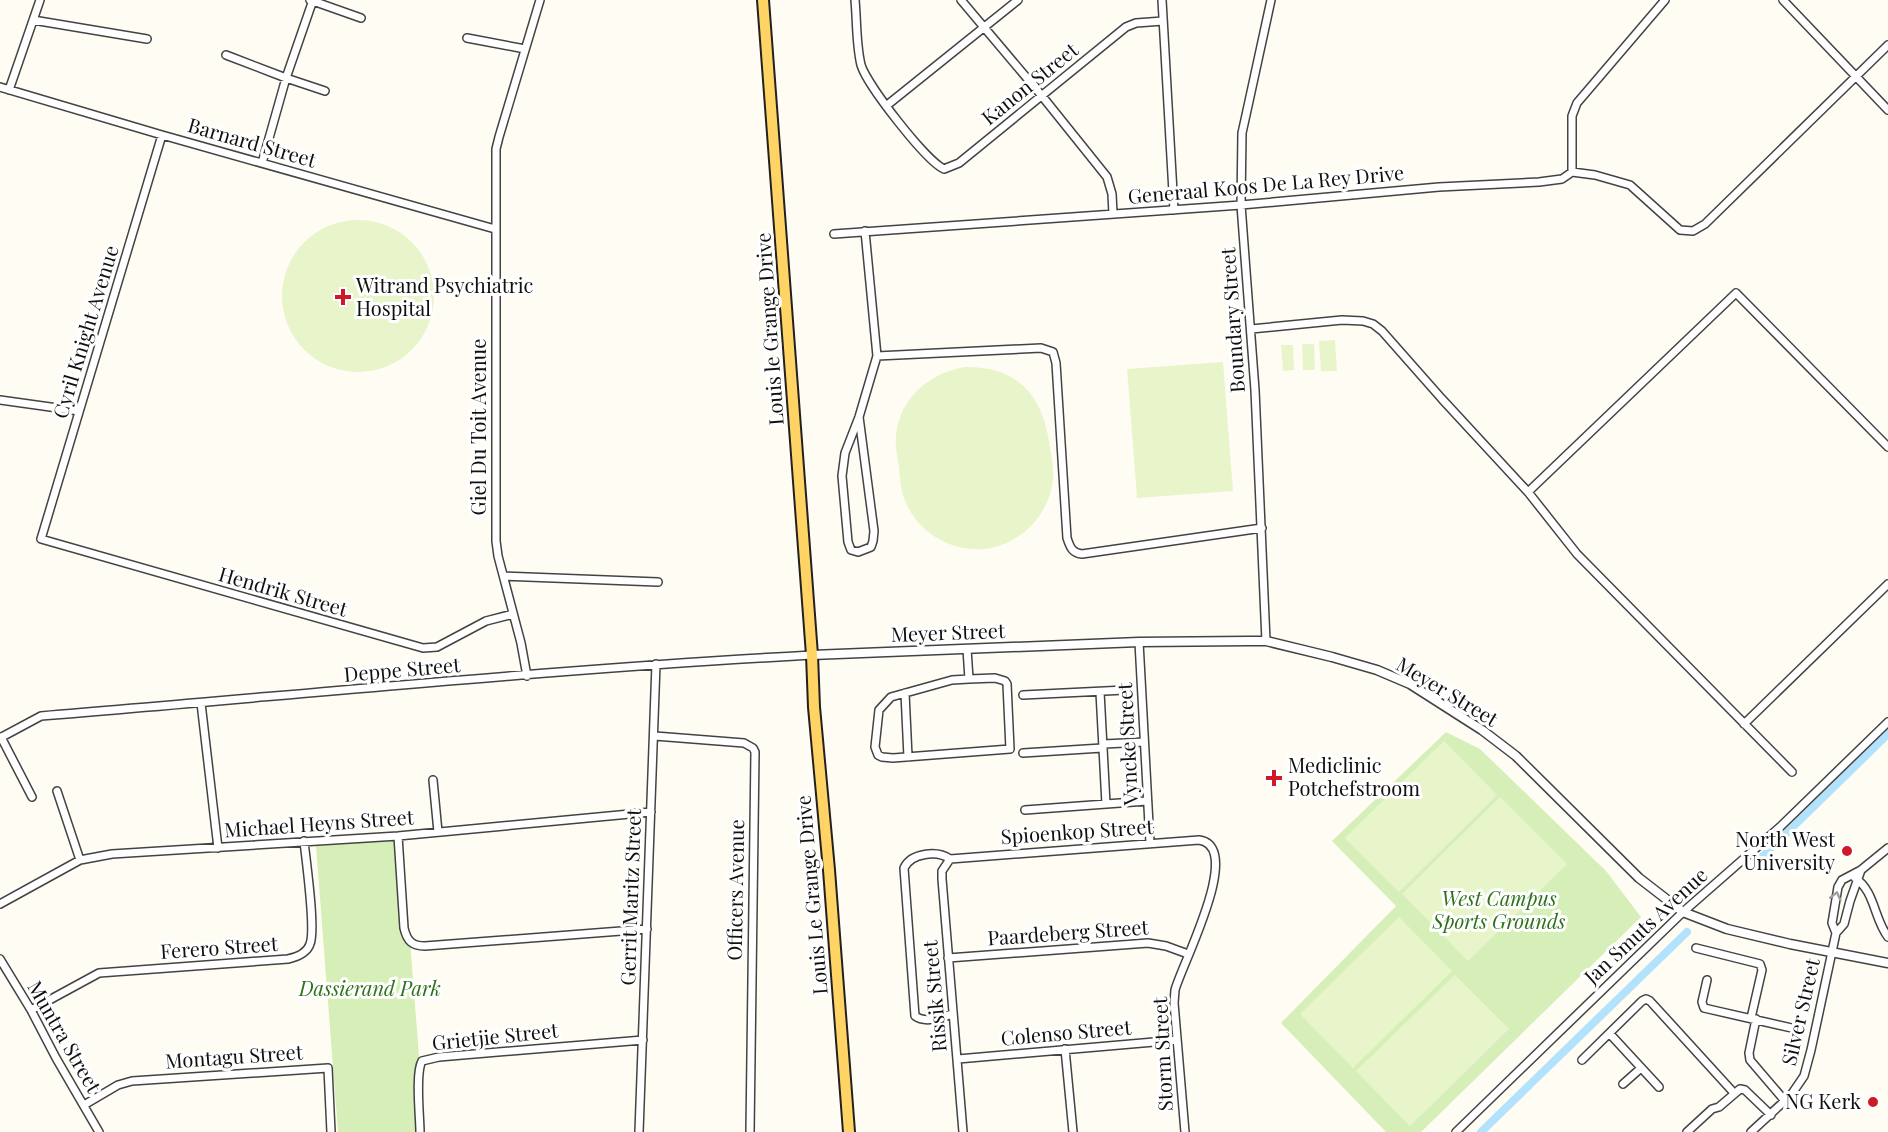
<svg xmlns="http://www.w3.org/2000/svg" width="1888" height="1132" font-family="'Playfair Display',serif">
  <rect width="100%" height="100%" fill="#fffcf4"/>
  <path fill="#d6efb8" d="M1446,732L1480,749L1606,871L1641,917L1421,1132H1386L1281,1023L1396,906L1332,841Z
    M402,840L425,1132H338L316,846Z"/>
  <path fill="#e8f5cb" d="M282 296a76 76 0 1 1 152 0a76 76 0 1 1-152 0Z
    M1335,340L1337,371H1321L1319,341Z
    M1302,344H1314L1315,370H1303Z
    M1281,345H1293L1294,370L1283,371Z
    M1223,362L1233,491L1137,498L1127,369Z
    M965,367C1020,366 1044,398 1050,448C1052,459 1054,470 1053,480C1049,516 1020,545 984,549C951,552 919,533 906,503C901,492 900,480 899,467C897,457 895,446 896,435C900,398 929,373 965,367Z
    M1444,741L1497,795L1399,892L1345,838Z
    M1500,797L1567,864L1468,961L1402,894Z
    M1399,917L1452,971L1353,1068L1300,1014Z
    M1455,975L1509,1029L1410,1126L1356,1071Z"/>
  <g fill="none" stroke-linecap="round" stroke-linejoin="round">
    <path stroke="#b3e3fc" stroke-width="8" d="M1760,859L1888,734
      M1481,1132L1687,932"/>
    <defs>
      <path id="minor" d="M310,0L361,18
        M855,0C857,21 856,44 861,65C867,85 926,161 944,169L959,163L1126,27L1136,23L1163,21
        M961,0L1042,96L1107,177L1112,194L1113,214
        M1162,0L1174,210
        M1783,0L1888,110
        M33,20L147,39
        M467,38L525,49
        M226,55L286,78L325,91
        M0,87L162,135L495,229
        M9,90L40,0
        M886,106L1018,0
        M162,135L41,539L423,648L437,647L486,621L513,614
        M262,163L286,78L313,0
        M1572,172V116L1577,103L1665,0
        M865,231L877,356L1041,348L1053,352L1056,363L1067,538C1070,547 1072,553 1082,554L1262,528
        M834,234L1241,205L1439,187L1539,182L1562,179L1572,172L1595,175L1630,185L1680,230L1693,231L1705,224L1888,45
        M1251,329L1342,320L1363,321L1373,324L1382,331L1442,399L1528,492L1577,554L1792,772
        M0,400L79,411
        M859,417L874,531L873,541L871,547L858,552L851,550L848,542L842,476L845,453L859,417L877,356
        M1528,492L1736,293L1888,447
        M504,576L658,582
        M1266,641L1255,390L1241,205L1242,133L1246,115L1271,0
        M1139,642L1150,843
        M967,649L969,679L952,680L891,697L879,710L875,747L878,755L882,757L893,758L1010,749L1007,684L1005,681L995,678L969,679
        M527,676L521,643L498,556L496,541V149L499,137L540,0
        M1100,692L1106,804
        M905,693L908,757
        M1023,695L1125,690
        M201,703L218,848
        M1744,724L1888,584
        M655,736L744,743L753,748L755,752L750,1132
        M1,737L32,797
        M0,738L41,716C298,695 555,669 812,655
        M1104,744L1144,742
        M1023,753L1102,748
        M433,780L438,832
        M57,791L80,860
        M1025,810L1147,801
        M398,836L404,928C407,941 412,946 425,946L647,929
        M950,859L1199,840C1245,846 1181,966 1175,990L1174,1003L1185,1132
        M950,859L942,871V879L963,1132
        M950,859C937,850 911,853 904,868L915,1016C926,1024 941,1017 953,1014
        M1855,878C1875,891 1874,919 1888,937
        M0,904L80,860L112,854L398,836L651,812
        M1836,933L1832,923L1838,887L1842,880L1861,870L1888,848
        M1696,948L1760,964L1762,970L1751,1018
        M948,958L1148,943L1166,946L1188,954
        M0,959L31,1010L56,1058L99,1132
        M1707,980L1702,1002L1704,1008L1796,1029
        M31,1010L99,973L288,959C297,957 307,953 310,944C316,929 306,861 304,841
        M1756,1019L1749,1053L1750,1060L1785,1101
        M1610,1034L1659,1087
        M1065,1049L1073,1132
        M958,1059L1177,1040
        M1582,1060L1642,1001L1646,999L1650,1001L1734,1093
        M1623,1084L1641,1068
        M84,1105L118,1085L132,1081L328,1068L331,1132
        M420,1132C420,1117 415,1073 422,1061L439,1057L643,1040
        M639,1132L656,664
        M1456,1132L1683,912L1780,827L1888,722
        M1687,1132L1712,1109L1719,1107L1740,1089L1745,1090L1771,1115
        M1751,1132L1791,1095L1804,1076L1811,1050L1836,933L1844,924L1850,901L1861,870"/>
      <path id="tertiary" d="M812,655L1139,642L1248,641H1266L1332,657L1377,670L1410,684L1482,730L1516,756L1639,878L1683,912L1727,929L1790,944L1888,963"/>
      <path id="primary" d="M763,0L812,655L814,707L829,870L849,1132"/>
    </defs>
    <use href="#minor" stroke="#434343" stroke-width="10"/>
    <use href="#tertiary" stroke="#434343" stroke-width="11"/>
    <use href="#primary" stroke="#212121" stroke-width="14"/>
    <use href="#minor" stroke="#fff" stroke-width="7"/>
    <use href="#tertiary" stroke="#fff" stroke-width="8"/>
    <use href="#primary" stroke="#ffd464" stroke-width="10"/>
  </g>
  <defs><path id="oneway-chevron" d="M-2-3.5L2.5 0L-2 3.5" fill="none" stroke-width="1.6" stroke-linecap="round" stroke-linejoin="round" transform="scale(1.5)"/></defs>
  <use stroke="#9f9f9f" href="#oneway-chevron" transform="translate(1836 896) rotate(-77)"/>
  <g fill="#d01928" stroke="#fff" stroke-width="2">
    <path d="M340 288h6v6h6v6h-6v6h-6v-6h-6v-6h6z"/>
    <path d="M1271 769h6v6h6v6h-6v6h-6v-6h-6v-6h6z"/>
    <circle cx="1847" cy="851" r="6"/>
    <circle cx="1873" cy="1102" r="6"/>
  </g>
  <g text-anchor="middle" stroke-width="6" stroke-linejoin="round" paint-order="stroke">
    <g font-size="20" fill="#101010" stroke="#fff">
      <text transform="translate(1030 84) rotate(-39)" y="7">Kanon Street</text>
      <text transform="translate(252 143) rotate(16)" y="7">Barnard Street</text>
      <text transform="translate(1266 185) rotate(-5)" y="7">Generaal Koos De La Rey Drive</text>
      <text transform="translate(1233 320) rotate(-94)" y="7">Boundary Street</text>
      <text transform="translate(770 329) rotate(-94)" y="7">Louis le Grange Drive</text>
      <text transform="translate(86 332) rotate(-73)" y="7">Cyril Knight Avenue</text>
      <text transform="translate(479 427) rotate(-90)" y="7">Giel Du Toit Avenue</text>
      <text transform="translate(283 592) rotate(16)" y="7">Hendrik Street</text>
      <text transform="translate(948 633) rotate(-2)" y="7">Meyer Street</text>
      <text transform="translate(402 670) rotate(-5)" y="7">Deppe Street</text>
      <text transform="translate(1447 692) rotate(31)" y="7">Meyer Street</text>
      <text transform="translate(1128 744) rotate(-93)" y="7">Vyncke Street</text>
      <text transform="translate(319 824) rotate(-4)" y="7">Michael Heyns Street</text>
      <text transform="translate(1077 832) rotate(-4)" y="7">Spioenkop Street</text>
      <text transform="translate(736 890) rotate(-89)" y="7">Officers Avenue</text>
      <text transform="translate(812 895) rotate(-95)" y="7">Louis Le Grange Drive</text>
      <text transform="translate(631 897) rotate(-88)" y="7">Gerrit Maritz Street</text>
      <text transform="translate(1646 926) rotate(-43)" y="7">Jan Smuts Avenue</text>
      <text transform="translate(1068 933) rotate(-4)" y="7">Paardeberg Street</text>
      <text transform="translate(219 948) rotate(-4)" y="7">Ferero Street</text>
      <text transform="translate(935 996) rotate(-95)" y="7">Rissik Street</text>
      <text transform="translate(1801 1012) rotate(-77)" y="7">Silver Street</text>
      <text transform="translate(1066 1033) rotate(-5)" y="7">Colenso Street</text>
      <text transform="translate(64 1037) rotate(60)" y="7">Muntra Street</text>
      <text transform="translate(495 1037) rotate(-6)" y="7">Grietjie Street</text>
      <text transform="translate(1163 1054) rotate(-93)" y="7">Storm Street</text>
      <text transform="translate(234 1057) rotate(-4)" y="7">Montagu Street</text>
    </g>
    <g font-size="20" fill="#101010" stroke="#fff" text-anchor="start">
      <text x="356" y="293">Witrand Psychiatric<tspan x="356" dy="23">Hospital</tspan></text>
      <text x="1288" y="773">Mediclinic<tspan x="1288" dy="23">Potchefstroom</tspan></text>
      <text x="1835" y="847" text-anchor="end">North West<tspan x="1835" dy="23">University</tspan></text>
      <text x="1861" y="1109" text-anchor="end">NG Kerk</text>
    </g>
    <g font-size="20" font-style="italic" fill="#2e7019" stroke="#fff">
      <text x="1499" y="906">West Campus<tspan x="1499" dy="23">Sports Grounds</tspan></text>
      <text x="370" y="996">Dassierand Park</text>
    </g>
  </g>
</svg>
